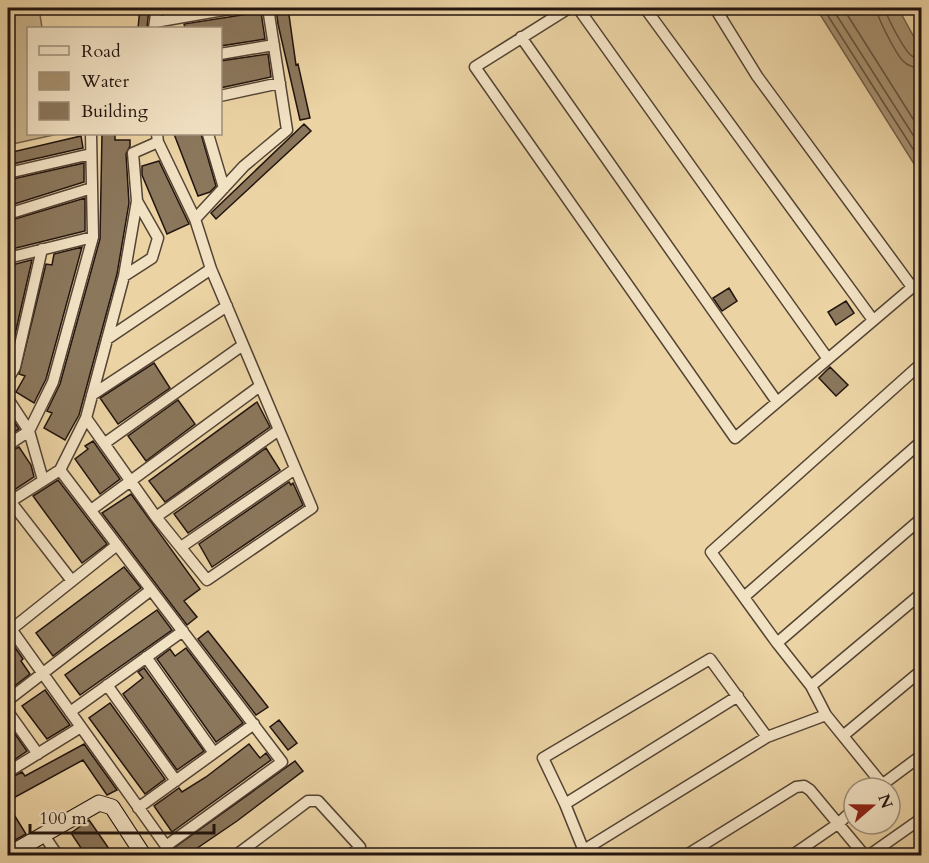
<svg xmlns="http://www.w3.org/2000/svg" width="929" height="863" font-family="Cardo,serif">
  <rect width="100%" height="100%" fill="#ebd3a4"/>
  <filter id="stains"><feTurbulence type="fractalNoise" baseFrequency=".00333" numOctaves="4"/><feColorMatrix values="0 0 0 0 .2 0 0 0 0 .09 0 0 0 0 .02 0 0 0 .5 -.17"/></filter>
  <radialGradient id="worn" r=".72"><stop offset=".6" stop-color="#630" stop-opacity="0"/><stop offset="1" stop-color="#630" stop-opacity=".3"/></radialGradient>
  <path fill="#c9b38b" stroke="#76644d" stroke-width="1.5" d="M8,8H39L42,28H28V134H58L8,145Z"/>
  <path fill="#a79271" stroke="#72604a" stroke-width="1.5" d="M816,8H898L921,50V175Z"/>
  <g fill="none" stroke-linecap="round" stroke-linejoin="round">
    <path stroke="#645340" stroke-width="1.5" d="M823,8L922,163
      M832,8L922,149
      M843,8L922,133
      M876,8C877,17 896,54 903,61C908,66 914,68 922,68
      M885,8C886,16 905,52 912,56C916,59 917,59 922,59"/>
  </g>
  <path fill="#8b775c" stroke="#22140f" stroke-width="1.5" d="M140,8H149L147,28H138Z
    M276,8H288L296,65L298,64L310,118L300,120L278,24Z
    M261,12L265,39L220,46V28H185L184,24Z
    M268,54L271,77L220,88V61Z
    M304,124L311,131L216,219L211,213Z
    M102,134H115V140H130V146L126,154L129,203L117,274L79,415L65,440L44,428L52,413L47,411L60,384L100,239Z
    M174,134H201L216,186L210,192L198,196Z
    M81,136L83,148L8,165V153Z
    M159,161L189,224L167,234L142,175V166Z
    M84,163V182L8,206V180Z
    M85,198V231L8,250V221Z
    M82,247L46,379L34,403L16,392L25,376L19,374L46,264L52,265L54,254Z
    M31,260H32L8,365V281L12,265Z
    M729,288L737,301L722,311L713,298Z
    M846,301L854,313L836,325L828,312Z
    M154,363L170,388L118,424L100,398Z
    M830,367L848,385L836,396L819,378Z
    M178,400L195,424L146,461L128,436Z
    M257,402L270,427L165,502L149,481Z
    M8,412L19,429L8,436Z
    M93,441L120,479L100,494L75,459L88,449L85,446Z
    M19,447L31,465L34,477L8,494V452Z
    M266,448L280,470L188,533L174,514Z
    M58,480L107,544L82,563L33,496Z
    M289,482L291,485L293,483L303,505L212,567L199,544Z
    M131,494L200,589L184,601L197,617L187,625L102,513Z
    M124,567L141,588L53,656L36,633Z
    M157,610L172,630L80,695L65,675Z
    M208,631L268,707L256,715L198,639Z
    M14,646L23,659L21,661L30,674L8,691V650Z
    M186,648L243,723L216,742L157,659L170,649L175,656Z
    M144,668L204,751L177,770L123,694L143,678L138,672Z
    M45,690L70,725L47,739L22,706Z
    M110,703L165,779L145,794L89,718Z
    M279,720L297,743L288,750L270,727Z
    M8,724L27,751L8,764Z
    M84,744L117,790L107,795L83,760L8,801V779L22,772L25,776Z
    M249,744L260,758L266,753L271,760L172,832L154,806L179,788L182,792L206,777Z
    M295,761L303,771L237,821L187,855H164Z
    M8,805L26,834L8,844Z
    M89,820L105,843L113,855H87L83,851L71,833Z"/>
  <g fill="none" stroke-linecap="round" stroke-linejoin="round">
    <defs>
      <path id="street" d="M569,8L475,67L735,438L922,279
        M578,8L828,359
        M645,8L873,320
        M715,8L757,76L912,287
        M155,22L235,8
        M154,28L157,8
        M521,37L777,402
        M220,54L274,45
        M220,96L280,83
        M208,134L224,188
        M8,173L91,154
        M8,214L92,188
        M195,219L244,166L287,130L268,8
        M8,258L93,237
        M124,276L152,258L158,238L137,201
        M107,339L211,269
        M8,379L15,367L42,249
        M92,395L227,306
        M8,399L29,431L43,480
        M86,418L156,517L207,580L312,508L211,269L195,219L158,142L157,134
        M105,443L243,345
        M8,445L29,431L53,382L93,237L91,134
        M10,501L72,581
        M8,503L60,470L86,418L124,276L137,201L133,153L158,142
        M91,510L260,386
        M156,517L279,430
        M181,547L295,469
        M744,597L922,441
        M11,629L166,846L282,762L60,470
        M8,632L117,545
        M777,643L922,518
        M146,657L214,753
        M107,685L176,781
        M811,686L922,593
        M8,700L151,590
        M8,712L38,754
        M70,712L183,631
        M844,735L922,670
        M8,772L81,727
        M882,784L826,715L811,686L777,643L711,552L922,363
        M879,787L922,755
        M565,804L738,696
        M138,808L254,724
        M43,834L58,856
        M584,850L767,737L826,715
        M235,856L308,801H318L360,847L349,856
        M586,856L565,804L543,758L710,659L767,737
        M685,856L796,787L804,786L810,790L865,856
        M791,856L839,823L854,809
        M868,856L922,818"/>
      <path id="secondary" d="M8,855L99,803L112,807L144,856"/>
    </defs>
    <use href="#street" stroke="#544434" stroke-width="13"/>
    <use href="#secondary" stroke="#22140f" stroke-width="17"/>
    <use href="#street" stroke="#f2e2c4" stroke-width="10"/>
    <use href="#secondary" stroke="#f2e2c4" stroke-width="15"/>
  </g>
  <rect width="929" height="863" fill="none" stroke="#ebd3a4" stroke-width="30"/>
  <rect x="9" y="9" width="911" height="845" fill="none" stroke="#22140f" stroke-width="3"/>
  <rect x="15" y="15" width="899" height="833" fill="none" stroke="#22140f" stroke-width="1.5"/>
  <rect x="27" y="27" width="195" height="108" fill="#f2e2c4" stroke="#9f907c" stroke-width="1.5"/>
  <rect x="39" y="46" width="30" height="9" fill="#f2e2c4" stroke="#9f907c" stroke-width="1.5"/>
  <text x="81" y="57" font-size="18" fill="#22140f">Road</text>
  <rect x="39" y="72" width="30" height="18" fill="#a79271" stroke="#9f907c" stroke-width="1.5"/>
  <text x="81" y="87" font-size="18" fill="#22140f">Water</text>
  <rect x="39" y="102" width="30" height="18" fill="#8b775c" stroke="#9f907c" stroke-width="1.5"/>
  <text x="81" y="117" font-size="18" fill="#22140f">Building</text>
  <g transform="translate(872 806) rotate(70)"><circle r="28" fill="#f2e2c4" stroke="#9f907c" stroke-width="1.5"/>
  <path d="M0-4.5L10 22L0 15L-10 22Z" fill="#8f2418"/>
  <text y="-9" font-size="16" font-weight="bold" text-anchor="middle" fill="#22140f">N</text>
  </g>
  <path d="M30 824v9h184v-9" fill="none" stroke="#22140f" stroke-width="3"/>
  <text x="39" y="824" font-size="18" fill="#22140f" stroke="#f2e2c4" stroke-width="4.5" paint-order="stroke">100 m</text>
  <rect width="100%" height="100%" filter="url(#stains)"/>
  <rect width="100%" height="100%" fill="url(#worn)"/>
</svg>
